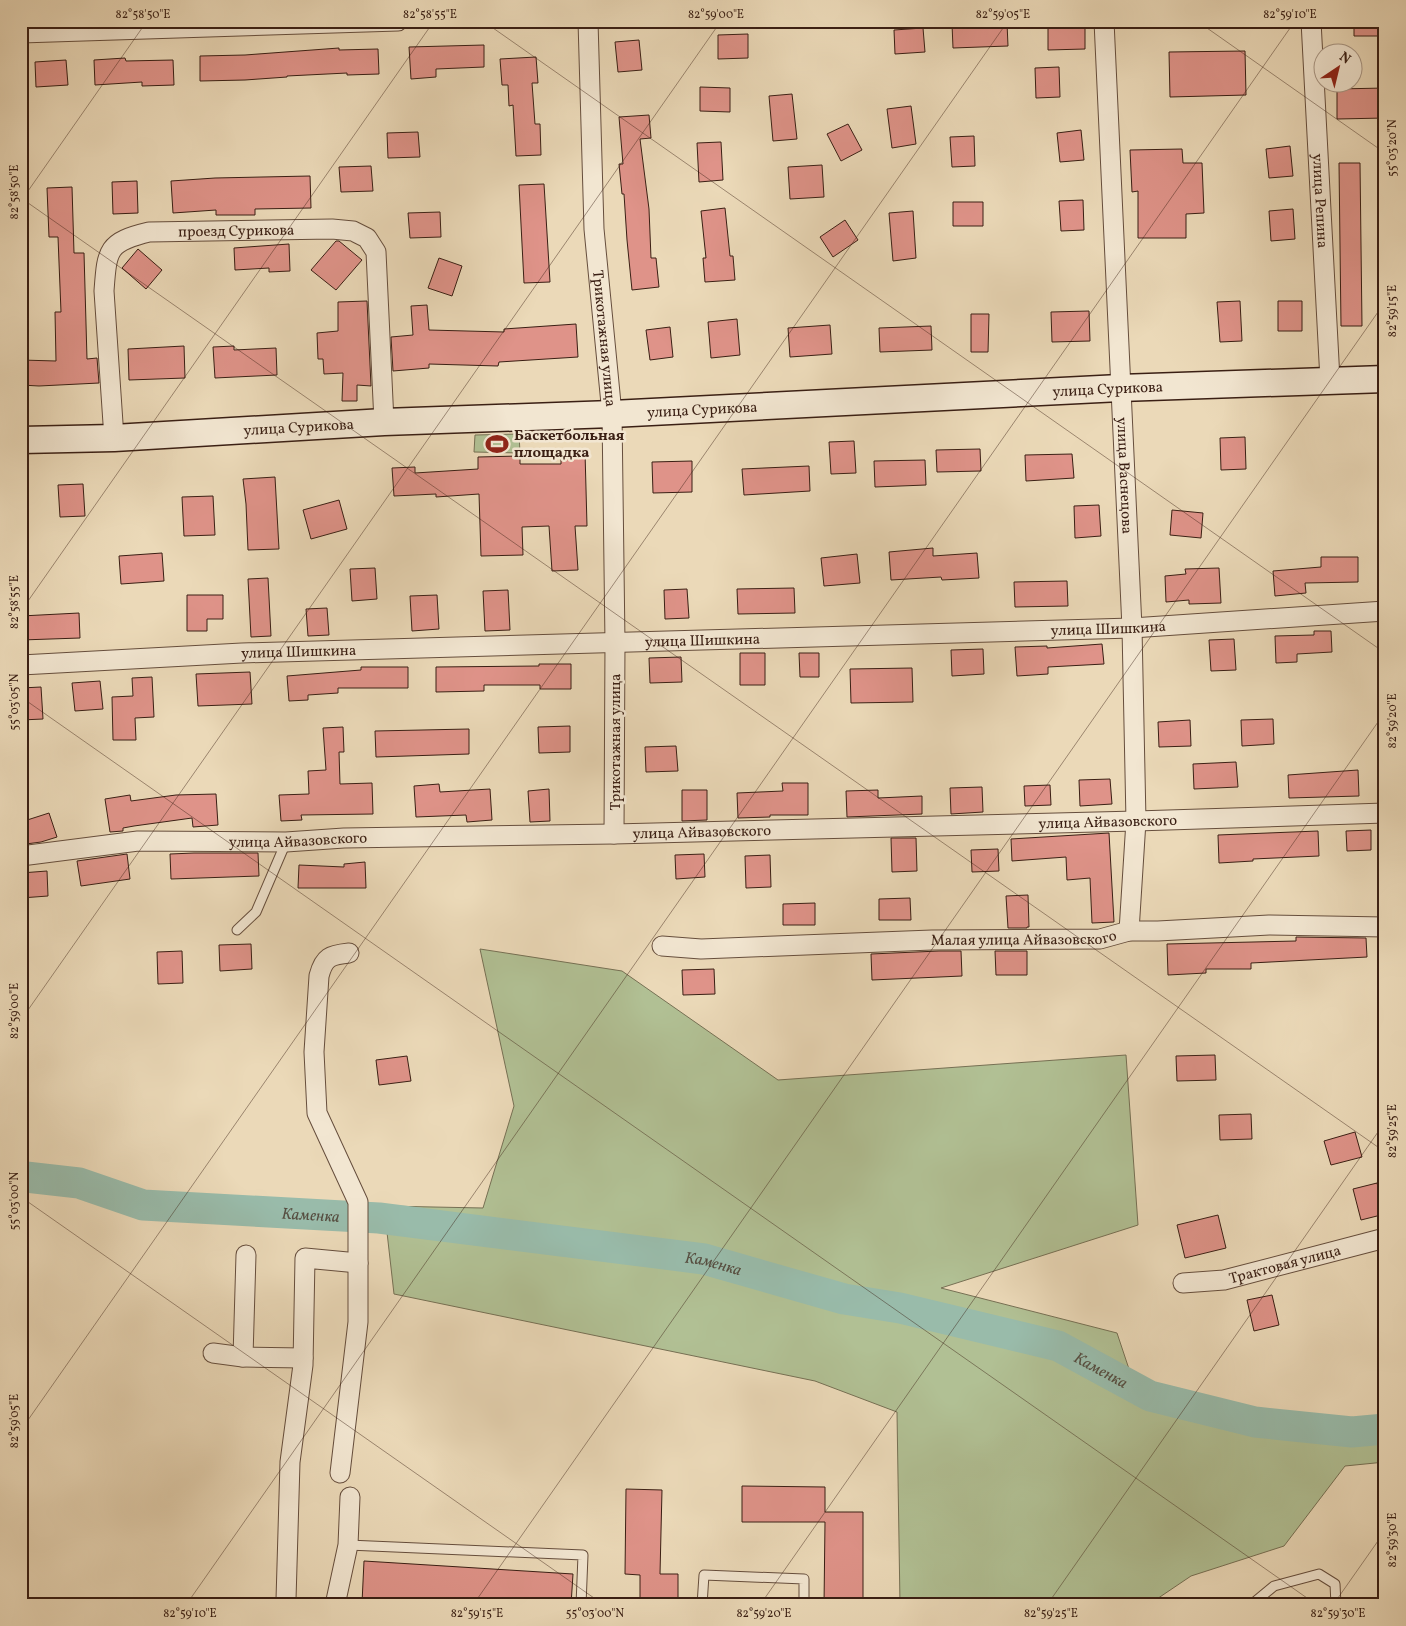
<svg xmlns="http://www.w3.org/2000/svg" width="1406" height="1626" font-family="Vollkorn,serif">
  <rect width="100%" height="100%" fill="#ebd9b8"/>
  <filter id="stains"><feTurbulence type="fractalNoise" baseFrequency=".004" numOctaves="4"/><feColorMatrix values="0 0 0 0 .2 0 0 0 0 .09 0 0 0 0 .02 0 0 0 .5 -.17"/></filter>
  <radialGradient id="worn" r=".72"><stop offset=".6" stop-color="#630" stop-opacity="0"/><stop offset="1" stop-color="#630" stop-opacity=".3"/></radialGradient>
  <path fill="#b1c094" stroke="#767054" d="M519,434L520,453L474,452L475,435Z
    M480,949L622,971L778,1080L1126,1055L1138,1225L941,1288L1117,1333L1142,1408L1342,1443L1385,1438V1462L1345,1466L1284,1546L1191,1576L1148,1605H900L897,1412L815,1381L394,1294L384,1206L483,1208L514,1106Z"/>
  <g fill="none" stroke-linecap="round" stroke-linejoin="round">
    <path stroke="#9ba" stroke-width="31" id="s1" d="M21,1178L26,1177L79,1183L143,1205L379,1218L704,1259L844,1299L900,1308L1058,1346L1150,1396L1255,1422L1352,1432L1385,1429"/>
  </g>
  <path fill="#df9389" stroke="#3a1f14" d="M1048,21H1085V49L1048,50Z
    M1354,21H1385V36H1354Z
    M1007,23L1008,46L953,48L952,24Z
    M923,28L925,52L895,54L894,30Z
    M748,34V58L718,59V35Z
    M639,40L642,70L618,72L615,42Z
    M484,45V67L436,69V77L411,79L409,47Z
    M339,48V50L378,49L379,74L347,75V73L287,76V77L245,80L200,81V56L245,55Z
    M1245,51L1246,95L1170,97L1169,52Z
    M536,57L538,83H532L535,124H540L541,155L516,156L513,105L509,106L508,85H502L500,59Z
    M125,58L126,61L173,60L174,85L142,86V82L95,85L94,60Z
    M66,60L68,85L36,87L35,62Z
    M1059,67L1060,97L1036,98L1035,68Z
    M700,87L730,88V112L700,111Z
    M1385,88V118L1337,119V89Z
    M792,94L797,139L773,141L769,96Z
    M911,106L916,144L892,148L887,109Z
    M649,115L651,138L640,139L649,209L651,258H656L659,287L632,290L627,240L624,194H622L619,164H623L619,117Z
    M848,124L862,150L841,161L827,134Z
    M1081,130L1084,160L1060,162L1057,133Z
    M418,132L420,157L388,158L387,133Z
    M974,136L975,166L952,167L950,137Z
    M721,142L723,180L699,182L697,143Z
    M1290,146L1293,176L1269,178L1266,149Z
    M1182,149L1183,163H1202L1204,213L1186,214V238H1138V191L1132,192L1130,150Z
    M1339,163H1360L1362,326H1341Z
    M822,165L824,197L790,199L788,167Z
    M371,166L373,191L341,192L339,167Z
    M310,176L311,208L255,209V215H216V210L173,213L171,181L215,178Z
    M137,181L138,213L113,214L112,182Z
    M544,184L550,282L524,283L519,185Z
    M72,187L74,253H84L87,359L97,358L99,383L39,386L21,385V360L56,361L55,312H61L58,237H49L47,188Z
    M1083,200L1084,230L1061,231L1059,201Z
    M953,202H983V226H953Z
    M725,208L730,256H733L735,280L705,282L703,258H706L701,211Z
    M1293,209L1295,239L1271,241L1269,211Z
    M913,211L916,258L893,261L889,213Z
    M440,212L441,237L410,238L408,213Z
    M845,220L858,240L833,257L820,237Z
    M336,241H339L362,260L336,290L311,270Z
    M289,244L290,271L269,272V268L235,270L234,248Z
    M138,249L162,270L146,289L122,268Z
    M439,258L462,266L452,296L428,288Z
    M367,301L371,386L357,385V401H342L343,373L324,374L323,359H318L317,333L338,331V302Z
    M1240,301L1242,341L1220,342L1217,302Z
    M1278,301H1302V331H1278Z
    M427,305L429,330L504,332V329L576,324L578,357L499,362L498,366L429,364V368L393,371L391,337L413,335L411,306Z
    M1089,311L1090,341L1052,342L1051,312Z
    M971,314H989L988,352H971Z
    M737,319L740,355L711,358L708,322Z
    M830,325L832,354L790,357L788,328Z
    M931,326L932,350L880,352L879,328Z
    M670,327L673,357L650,360L646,330Z
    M184,346L185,378L129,380L128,349Z
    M234,346V350L276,348L277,375L215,378L213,347Z
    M1245,437L1246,469L1221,470L1220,438Z
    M854,441L856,473L831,474L829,442Z
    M980,449L981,471L937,472L936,450Z
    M585,452L587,526H575L578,570L552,571L549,526L522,527L523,555L481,556L479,494L436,497V494L394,496L392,468L415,467V473L478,469V457L520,456V464H561V453Z
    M1072,454L1074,478L1026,481L1025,455Z
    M925,460L926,485L875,487L874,461Z
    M692,461V492L653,493L652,462Z
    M809,466L810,491L744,495L742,469Z
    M275,477L279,549L248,550L246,504L243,479Z
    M83,484L85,516L60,517L58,485Z
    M213,496L215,535L184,536L182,497Z
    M339,500L347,529L311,539L303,510Z
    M1099,505L1101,536L1075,538L1074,506Z
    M1172,510L1203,513L1201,538L1170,535Z
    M933,548V556L977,553L979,578L942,580L941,577L891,580L889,552Z
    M162,553L164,581L121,584L119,556Z
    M857,554L860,583L824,586L821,558Z
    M1321,557H1358V582L1305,583L1306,593L1275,596L1273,571L1321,567Z
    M375,568L377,599L352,601L350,569Z
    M1219,568L1221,603L1189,604V600L1166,602L1165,576L1186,574L1185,569Z
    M268,578L271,636L251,637L248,579Z
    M1067,581L1068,606L1015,607L1014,582Z
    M794,588L795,613L738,614L737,589Z
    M687,589L689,618L665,619L664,590Z
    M508,590L510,630L485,631L483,591Z
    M187,595H223V619H207V631H187Z
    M437,595L439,629L412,631L410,596Z
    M327,608L329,635L308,636L306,609Z
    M79,613L80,638L21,640V616Z
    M1314,631H1331L1332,652L1297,654V662L1276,663L1275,636L1314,635Z
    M1234,639L1236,670L1211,671L1209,640Z
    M1102,644L1104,664L1048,667V674L1017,676L1015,647L1047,646V648Z
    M983,649L984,674L952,676L951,650Z
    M740,653H765V685H740Z
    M799,653H819V677H800Z
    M681,657L682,682L650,683L649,658Z
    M539,664H571V689H540V685H484V691L436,692V667L539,666Z
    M361,667H408V688H338V693L308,695V700L289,701L287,676L361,670Z
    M912,668L913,702L851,703L850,669Z
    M250,672L252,704L198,706L196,674Z
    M152,677L154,717L135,718L136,740H113L112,697L133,696L132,678Z
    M100,681L103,709L75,711L72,683Z
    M41,687L43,719L21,720V688Z
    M1273,719L1274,744L1242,746L1241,720Z
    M1190,720L1191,746L1159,747L1158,722Z
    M570,726V752L539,753L538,727Z
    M343,727L344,752H339L340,784L372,783L373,814L301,815L302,820L281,821L279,795L309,794L308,771L326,770L323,728Z
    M469,729V754L376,757L375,731Z
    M676,746L678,771L646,772L645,747Z
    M1236,762L1238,787L1194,789L1193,764Z
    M1358,770L1359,796L1289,798L1288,775Z
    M1110,779L1112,804L1080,806L1079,780Z
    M782,783H808V815H770V817L738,818L737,793L783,791Z
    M439,784L440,792L490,789L492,820L467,822L466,815L416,817L414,786Z
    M1050,785L1051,805L1025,806L1024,786Z
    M982,787L983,812L951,814L950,788Z
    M549,789L550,821L530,822L528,791Z
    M682,790H707V820L682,821Z
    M878,790V798L922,796V814L847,817L846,791Z
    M216,794L218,825L193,827L192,818L134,826L123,828V831L110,832L105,799L130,795L131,801L176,795Z
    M49,813L57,837L41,842L26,844L21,830V822Z
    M1371,830V850L1347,851L1346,831Z
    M1318,831L1319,856L1253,859V861L1219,863L1218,835Z
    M1109,833L1114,922L1092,923L1090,878L1067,880L1066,857L1012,861L1011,839Z
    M891,838H916L917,871L892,872Z
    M998,849L999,871L972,872L971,850Z
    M194,853H258L259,876L171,879L170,854Z
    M127,854L130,879L81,886L77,861Z
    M704,854L705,877L676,879L675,855Z
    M770,855L771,887L746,888L745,856Z
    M365,862L366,888H298L299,865L344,867V864Z
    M47,871L48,896L21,898V873Z
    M1028,895L1029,927H1027V928H1008L1006,896Z
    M910,898L911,920H879V899Z
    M815,903V925H783V904Z
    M1296,937L1366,938L1367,957L1251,963V969H1206V973L1168,975L1167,944L1296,941Z
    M251,944L252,969L220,971L219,945Z
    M182,951L183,983L158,984L157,952Z
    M939,951H961L962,976L872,980L871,954Z
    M995,951H1027V975H996Z
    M714,969L715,994L683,995L682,970Z
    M1215,1055L1216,1080L1177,1081L1176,1056Z
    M407,1056L411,1081L379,1085L376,1060Z
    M1251,1114L1252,1139L1220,1140L1219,1115Z
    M1355,1132L1362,1157L1331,1165L1324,1141Z
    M1377,1183L1385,1214L1361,1220L1353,1189Z
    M1218,1215L1226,1248L1185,1258L1177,1225Z
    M1272,1295L1279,1325L1254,1331L1247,1300Z
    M742,1486L825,1487V1512H863V1605H824L825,1522H742Z
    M626,1489L662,1490L660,1574H678V1605H640V1575L625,1574Z
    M364,1561L573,1574L571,1605H386L362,1603Z"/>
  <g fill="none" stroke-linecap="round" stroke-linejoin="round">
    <defs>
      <path id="lane" d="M237,930L256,912L286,842
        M348,1545L583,1555L581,1605
        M702,1605L704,1575L804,1579V1605
        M1251,1605L1274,1586L1319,1574L1335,1584L1336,1605"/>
      <g id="street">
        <path id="s2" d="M588,21L594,229L612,414L615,643L614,834"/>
        <path id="s3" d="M1104,21L1132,628L1136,821L1129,931"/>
        <path id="s4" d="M1311,21L1330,380"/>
        <path d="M21,33L398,21"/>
        <path id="s5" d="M114,438L104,291C107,250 107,242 149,232L332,229L353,231L367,238L376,252L384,422"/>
        <path id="s6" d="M21,665L242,653L1132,628L1385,611"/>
        <path id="s7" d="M21,856L138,841L286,842L344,838L614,834L1136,821L1385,813"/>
        <path id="s8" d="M662,946L701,949L932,940L1100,939L1129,931H1158L1269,925L1385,927"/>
        <path d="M246,1255L243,1357L303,1358"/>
        <path id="s9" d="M1183,1283L1224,1280L1385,1238"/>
        <path d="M213,1353L243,1357"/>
        <path d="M340,1473L358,1322V1202L317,1113L314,1052L319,976C324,957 330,955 349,953"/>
        <path d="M284,1605L286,1600L290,1462L303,1365L305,1258L358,1263"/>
        <path d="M335,1605L348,1545L350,1497"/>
      </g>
      <g id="secondary">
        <path id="s10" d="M21,440L114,438L384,422L612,414L1120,388L1385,379"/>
      </g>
    </defs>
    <use href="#lane" stroke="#664e3d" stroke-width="11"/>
    <use href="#street" stroke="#664e3d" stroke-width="21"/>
    <use href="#secondary" stroke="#3a1f14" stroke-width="29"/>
    <use href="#lane" stroke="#f2e6d1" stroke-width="9"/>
    <use href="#street" stroke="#f2e6d1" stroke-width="19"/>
    <use href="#secondary" stroke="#f2e6d1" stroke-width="26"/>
  </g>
  <path fill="none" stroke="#3a1f14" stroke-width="1" stroke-opacity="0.45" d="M483,21L1385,653M1197,21L1385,153M21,198L1385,1152M21,201L147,21M21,611L434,21M21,697L1317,1605M21,1020L721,21M21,1197L604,1605M21,1430L1008,21M186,1605L1295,21M473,1605L1385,302M760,1605L1385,712M1047,1605L1385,1122M1333,1605L1385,1531"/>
  <defs>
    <symbol id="stadium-bare" viewBox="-9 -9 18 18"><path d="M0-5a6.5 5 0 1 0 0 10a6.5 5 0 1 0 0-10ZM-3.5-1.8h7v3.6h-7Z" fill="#8f2418" stroke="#f2e6d1" stroke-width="2.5" paint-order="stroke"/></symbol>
  </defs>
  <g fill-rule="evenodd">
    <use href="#stadium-bare" x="481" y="428" width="32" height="32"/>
  </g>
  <g text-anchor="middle" stroke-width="5" stroke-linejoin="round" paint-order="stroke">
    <g font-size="15" fill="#3a1f14" stroke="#f2e6d1">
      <text dy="5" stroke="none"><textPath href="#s4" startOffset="180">улица Репина</textPath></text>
      <text dy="5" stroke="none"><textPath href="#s5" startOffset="319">проезд Сурикова</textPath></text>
      <text dy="5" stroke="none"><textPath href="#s2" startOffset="318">Трикотажная улица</textPath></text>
      <text dy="5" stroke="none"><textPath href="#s10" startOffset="1088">улица Сурикова</textPath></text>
      <text dy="5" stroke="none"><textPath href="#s10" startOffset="682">улица Сурикова</textPath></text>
      <text dy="5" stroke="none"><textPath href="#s10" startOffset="278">улица Сурикова</textPath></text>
      <text dy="5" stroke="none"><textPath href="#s3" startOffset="455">улица Васнецова</textPath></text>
      <text dy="5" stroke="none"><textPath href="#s6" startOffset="1088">улица Шишкина</textPath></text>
      <text dy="5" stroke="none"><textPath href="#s6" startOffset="682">улица Шишкина</textPath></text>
      <text dy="5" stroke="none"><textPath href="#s6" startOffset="278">улица Шишкина</textPath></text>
      <text transform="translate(615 742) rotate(-90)" y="5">Трикотажная улица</text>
      <text dy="5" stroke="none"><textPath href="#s7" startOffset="1088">улица Айвазовского</textPath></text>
      <text dy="5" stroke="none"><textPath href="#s7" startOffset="682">улица Айвазовского</textPath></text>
      <text dy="5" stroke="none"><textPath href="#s7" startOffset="278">улица Айвазовского</textPath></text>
      <text dy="5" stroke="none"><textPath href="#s8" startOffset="362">Малая улица Айвазовского</textPath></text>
      <text dy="5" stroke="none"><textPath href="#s9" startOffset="104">Трактовая улица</textPath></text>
    </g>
    <g font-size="15" font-weight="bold" fill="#3a1f14" stroke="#f2e6d1" text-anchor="start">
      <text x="514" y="440">Баскетбольная<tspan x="514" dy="17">площадка</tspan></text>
    </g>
    <g font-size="16" font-style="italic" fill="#564e41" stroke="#f2e6d1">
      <text dy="6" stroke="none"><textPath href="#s1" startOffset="294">Каменка</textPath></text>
      <text dy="6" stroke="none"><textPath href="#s1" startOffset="700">Каменка</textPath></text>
      <text dy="6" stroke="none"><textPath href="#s1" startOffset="1104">Каменка</textPath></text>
    </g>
  </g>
  <rect width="1406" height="1626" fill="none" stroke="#ebd9b8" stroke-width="55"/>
  <g transform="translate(1338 68) rotate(35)"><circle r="24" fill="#f2e6d1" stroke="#a89685"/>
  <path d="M0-4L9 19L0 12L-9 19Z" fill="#8f2418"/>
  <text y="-8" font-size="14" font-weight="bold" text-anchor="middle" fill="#3a1f14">N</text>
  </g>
  <rect x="28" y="28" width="1350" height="1570" fill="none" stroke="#3a1f14" stroke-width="2"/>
  <g font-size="12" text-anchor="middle" fill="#3a1f14">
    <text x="143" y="18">82°58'50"E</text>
    <text x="430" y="18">82°58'55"E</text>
    <text x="716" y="18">82°59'00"E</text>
    <text x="1003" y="18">82°59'05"E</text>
    <text x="1290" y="18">82°59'10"E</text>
    <text transform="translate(1392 148) rotate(-90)" y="4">55°03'20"N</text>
    <text transform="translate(14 192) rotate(-90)" y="4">82°58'50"E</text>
    <text transform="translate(1392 311) rotate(-90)" y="4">82°59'15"E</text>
    <text transform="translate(14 602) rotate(-90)" y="4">82°58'55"E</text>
    <text transform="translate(14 702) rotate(-90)" y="4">55°03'05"N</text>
    <text transform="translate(1392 721) rotate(-90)" y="4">82°59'20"E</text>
    <text transform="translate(14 1011) rotate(-90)" y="4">82°59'00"E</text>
    <text transform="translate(1392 1131) rotate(-90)" y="4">82°59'25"E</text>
    <text transform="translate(14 1201) rotate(-90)" y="4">55°03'00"N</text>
    <text transform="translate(14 1421) rotate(-90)" y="4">82°59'05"E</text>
    <text transform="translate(1392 1540) rotate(-90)" y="4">82°59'30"E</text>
    <text x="190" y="1617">82°59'10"E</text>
    <text x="477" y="1617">82°59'15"E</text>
    <text x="595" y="1617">55°03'00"N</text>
    <text x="764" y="1617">82°59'20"E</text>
    <text x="1051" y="1617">82°59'25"E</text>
    <text x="1338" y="1617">82°59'30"E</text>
  </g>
  <rect width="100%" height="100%" filter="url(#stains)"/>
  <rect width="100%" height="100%" fill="url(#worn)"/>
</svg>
